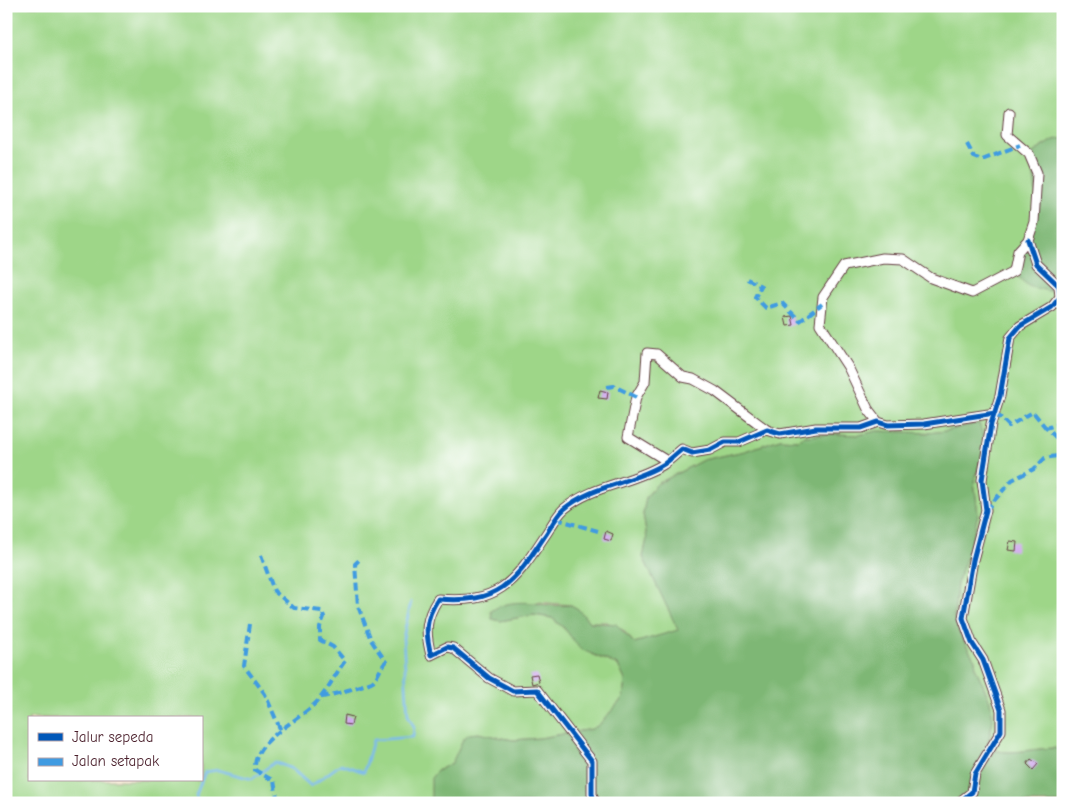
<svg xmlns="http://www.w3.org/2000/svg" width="1069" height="809" font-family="'Comic Neue',sans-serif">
  <rect width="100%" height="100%" fill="#fff"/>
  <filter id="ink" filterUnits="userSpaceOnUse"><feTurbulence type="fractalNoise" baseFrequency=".02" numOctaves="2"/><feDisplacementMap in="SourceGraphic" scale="10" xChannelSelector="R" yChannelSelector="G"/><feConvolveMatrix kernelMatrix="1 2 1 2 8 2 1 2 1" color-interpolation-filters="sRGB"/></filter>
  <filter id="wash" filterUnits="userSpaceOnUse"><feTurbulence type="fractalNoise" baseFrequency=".0096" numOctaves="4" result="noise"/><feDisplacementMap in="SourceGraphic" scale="20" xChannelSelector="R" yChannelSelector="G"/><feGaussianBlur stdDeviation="1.12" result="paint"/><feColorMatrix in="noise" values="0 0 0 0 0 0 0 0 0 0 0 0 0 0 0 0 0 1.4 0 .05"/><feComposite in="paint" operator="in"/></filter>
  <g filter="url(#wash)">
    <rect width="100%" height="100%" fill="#f2dfc1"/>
    <path fill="#9ed688" stroke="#747a5a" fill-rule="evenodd" d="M6,6H1063V138L1054,140L1031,154L1063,294V749C1038,745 1009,759 987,747L993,719L990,701L976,669L975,660L959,633L954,618L957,584L978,514L974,481L978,473L979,423L946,431L928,433L877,431L859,435L834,434L805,436L798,440L780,439L745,451L703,460L657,484L646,497L643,514L647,539L643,557L679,630L634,643L623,630L607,622H589L578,609L571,605L537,602L500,621L534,615L552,618L595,656L618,665L625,680L623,698L599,725L592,729L540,738L513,740L478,733L452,763L437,771L431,803H6ZM29,718H201V780H29Z"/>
    <path fill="#7eb774" stroke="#646b50" d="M1063,138V294L1030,287L1020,279L1019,268L1038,210L1031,154L1054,140Z
      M979,423L983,436V453L974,481L978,514L971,544L957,584L954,618L959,633L975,660L976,669L990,701L993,719L987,747C1009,759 1038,745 1063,749V803H431V778L437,771L452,763L463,739L469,734L478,733L513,740L540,738L592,729L599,725L623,698L625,680L618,665L580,649L565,629L552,618L534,615L500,621L492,619L491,611C516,594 544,608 571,605L578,609L589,622L616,624L634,643L678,630L643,557L647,539L643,514L646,497L657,484L703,460L745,451L780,439L798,440L805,436L834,434L859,435L877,431L928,433L946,431Z"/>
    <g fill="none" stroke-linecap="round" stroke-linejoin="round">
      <path stroke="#7bbaee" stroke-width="2.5" d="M198,803L196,795L205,772L218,770L252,779L275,762L292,769L311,786L341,764L364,772L373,740L413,737L414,727L408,715L403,638L411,602"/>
    </g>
    <g id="blocks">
      <path fill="#cfa9ec" d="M792,316L794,325L787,326L785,317Z
        M600,390L608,392L607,399L598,398Z
        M606,531L613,534L611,541L604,539Z
        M1010,541L1017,542L1016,551L1008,550Z
        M537,674L539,682L532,684L530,675Z
        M345,715L353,717L351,725L344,724Z
        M1031,759L1038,764L1033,770L1027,764Z"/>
    </g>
  </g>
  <g filter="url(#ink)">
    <use href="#blocks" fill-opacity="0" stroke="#633c42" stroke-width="1"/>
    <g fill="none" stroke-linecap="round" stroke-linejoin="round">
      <defs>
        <path id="minor" d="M878,422L868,409L848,367L820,324L823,297L844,266L883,258L903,259L931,278L972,293L1014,271L1018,251L1028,240L1034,222L1037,173L1029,154L1007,135L1009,112
          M667,461L628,437L636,397L645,382L647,353L657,354L683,377L693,379L715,391L767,430
          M595,803L592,794V761L537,690L513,691L489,678L453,648L447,647L431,655C425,632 425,619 438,599C498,604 513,584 544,537C550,529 556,516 564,509C592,485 634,483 664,464C670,460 676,454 682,449L692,453L710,450L725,442H739L767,430L780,434L816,428H861L878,422L888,425L924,424L995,413
          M958,803L972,792L975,774L1001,731V710L983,660L972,643L963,618L973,560L986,510L982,480L991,424L1000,396L1010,338L1020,326L1052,307L1060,297L1059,286L1036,264L1028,240"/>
      </defs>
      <use href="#minor" stroke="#633c42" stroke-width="11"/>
      <use href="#minor" stroke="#fff" stroke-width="9"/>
      <path stroke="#409be1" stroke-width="4" stroke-dasharray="8 4" stroke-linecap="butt" d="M967,144L974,157L982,160L1020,145
        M747,279L761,286L755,297L766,308L782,303L800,321L822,304
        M607,387L614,386L636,397
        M994,416L1000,417L1009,426L1033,412L1046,428
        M1063,423L1046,428L1063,444
        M986,510L1012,480L1034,469L1045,458L1063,455
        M556,519L598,531
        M261,555L274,591L294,608L322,611L324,617L320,627V640L333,647L345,661C336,673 330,686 321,697C304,720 252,738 255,770L274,781L278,803
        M250,624L244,666L265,694L281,731
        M321,697C327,697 369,684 373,681C379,675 380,668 386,662L371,640L358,606L355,564L360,559"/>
      <defs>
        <path id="cycleway" d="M595,803L592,794V761L537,690L513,691L489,678L453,648L447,647L431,655C425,632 425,619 438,599C498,604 513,584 544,537C550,529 556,516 564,509C592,485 634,483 664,464C670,460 676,454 682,449L692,453L710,450L725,442H739L767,430L780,434L816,428H861L878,422L888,425L924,424L995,413
          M958,803L972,792L975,774L1001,731V710L983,660L972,643L963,618L973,560L986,510L982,480L991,424L1000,396L1010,338L1020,326L1052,307L1060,297L1059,286L1036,264L1028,240"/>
      </defs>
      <use href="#cycleway" stroke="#fff" stroke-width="8"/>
      <use href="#cycleway" stroke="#0057b8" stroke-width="5"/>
    </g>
  </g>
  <rect width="1069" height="809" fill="none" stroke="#fff" stroke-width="25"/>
  <rect x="28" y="716" width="175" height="65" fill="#ffffff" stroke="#b7a5aa"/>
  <rect x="38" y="733" width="25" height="8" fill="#0057b8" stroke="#b7a5aa"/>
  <text x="72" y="742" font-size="15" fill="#4a1f2b">Jalur sepeda</text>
  <rect x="38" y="758" width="25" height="8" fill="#409be1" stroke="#b7a5aa"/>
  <text x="72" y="766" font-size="15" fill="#4a1f2b">Jalan setapak</text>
</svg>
